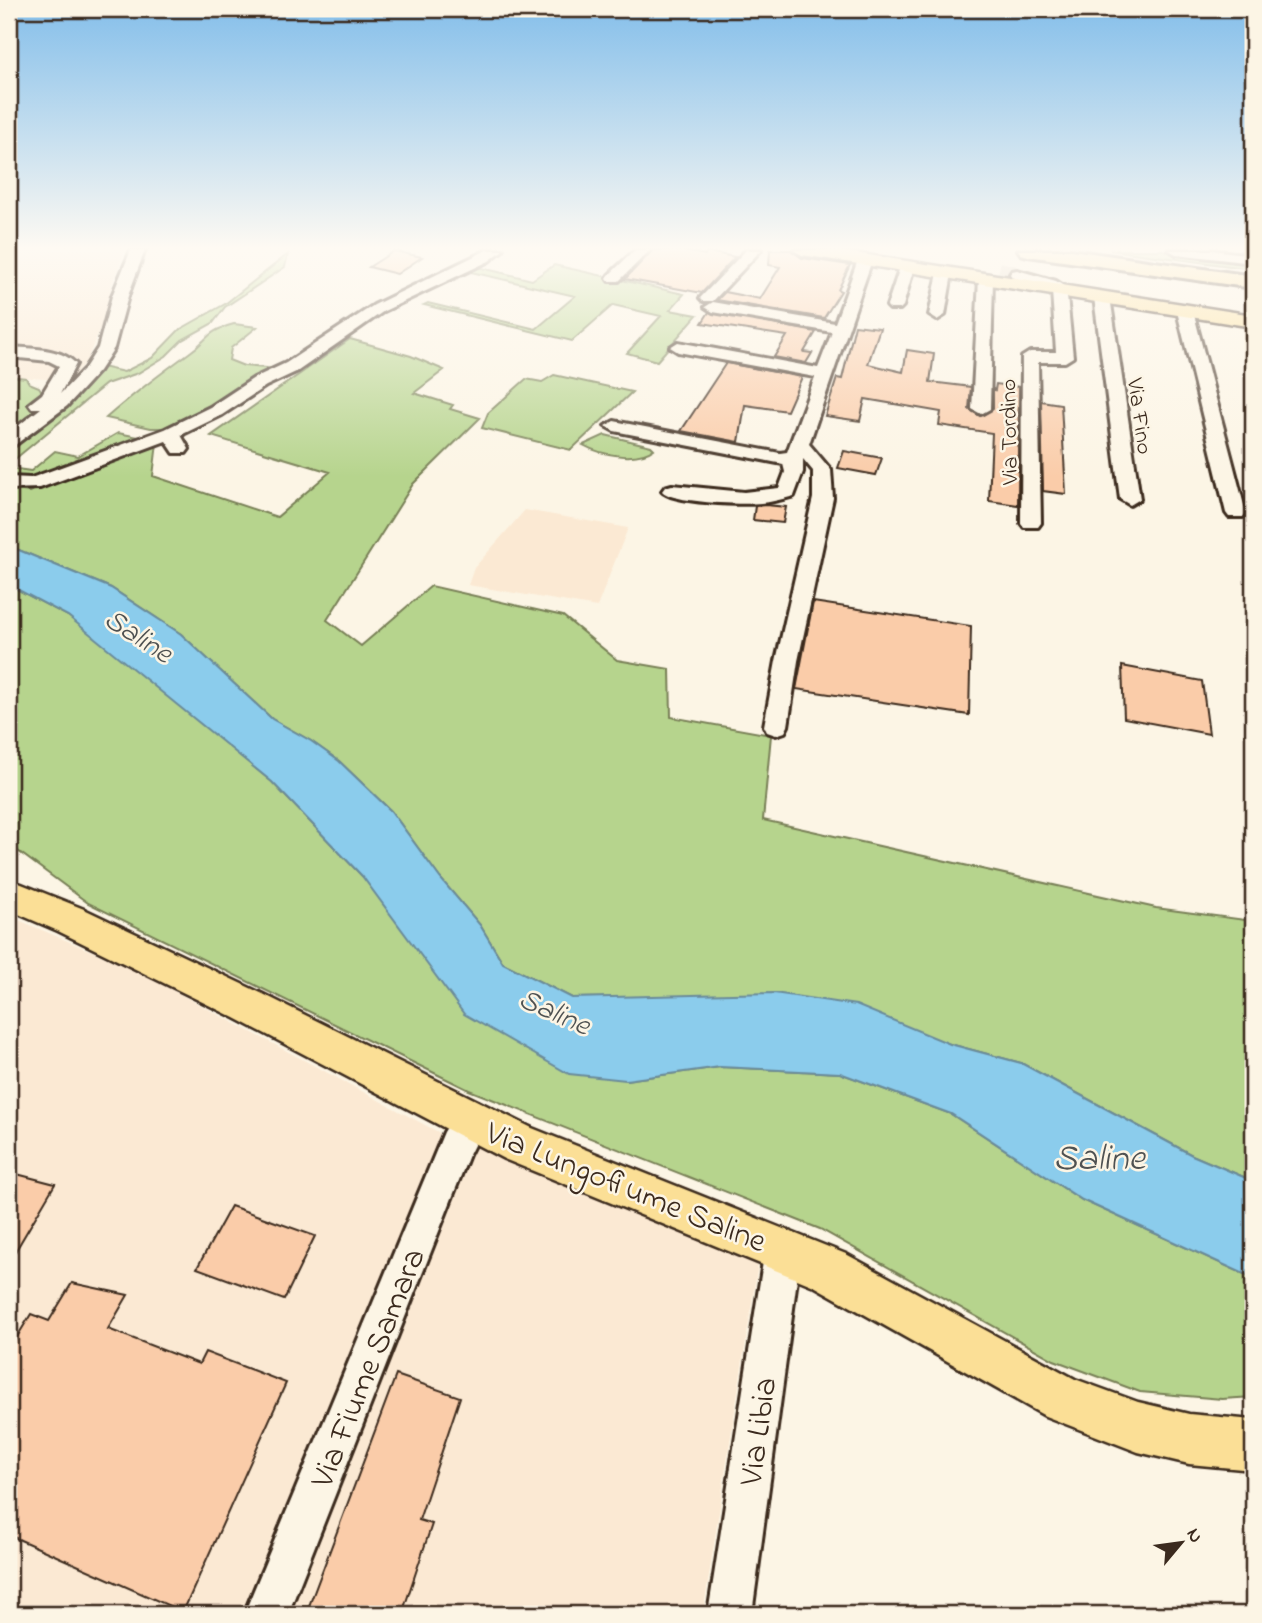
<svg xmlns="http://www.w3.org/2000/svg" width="1262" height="1623" font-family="'Indie Flower',sans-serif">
  <rect width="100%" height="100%" fill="#fcf5e5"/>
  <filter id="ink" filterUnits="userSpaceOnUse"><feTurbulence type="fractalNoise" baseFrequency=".0143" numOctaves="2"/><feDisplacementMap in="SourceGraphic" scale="14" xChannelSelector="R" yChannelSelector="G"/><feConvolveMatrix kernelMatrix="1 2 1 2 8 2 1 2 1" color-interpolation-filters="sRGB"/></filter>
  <g filter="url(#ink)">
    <path fill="#fbe9d3" d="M9,250H125L112,284L104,319L87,360L69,381L9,376Z
      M525,510L628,528L597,607L468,585L474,568Z
      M9,916L133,969L440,1133L759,1258L703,1614H35L9,1599Z"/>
    <path fill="#b6d48d" stroke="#787f56" stroke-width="2" d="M1110,250H1162L1253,261V269Z
      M288,254L285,267L225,307L213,323L182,340L166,356L138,373L106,384L9,464V449C44,427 76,399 102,367L124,372L152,358L179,330L225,304Z
      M554,265L684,294L670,310L697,315L657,361L627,353L661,316L613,305L572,341L424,305L428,303L536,329L575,296L471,272L478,267L532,280Z
      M234,324L257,327L231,348L229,360L244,366L277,369L174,428H151L106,418C132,395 160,374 189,353C210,339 204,332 234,324Z
      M350,339L411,356L444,370L414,393L453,405L450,409L480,418L413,484L327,620L361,646L431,586L563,616L617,660L670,669L671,717L771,735L763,820L1156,908L1253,921V1181L1192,1155L1021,1063L950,1044L672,997L572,998L503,963L480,925L440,878L391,811L339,761L311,741L272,719L181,634L111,588L9,546V489L29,492L157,443L153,476L277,517L330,472L211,436Z
      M554,375L632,392L571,450L482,428L488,413L526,379L542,382Z
      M9,376L26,378L29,383L39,387L48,401L9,431Z
      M118,433L149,439C120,450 35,490 9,480V468L31,471L55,451L78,456Z
      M605,435L651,446L654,449C637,462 601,455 583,445Z
      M9,585L68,616L112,649L272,782L362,876L626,1080L720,1067L840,1073L951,1114L1082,1200L1253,1278V1397L1222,1399L1140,1392L1054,1360L820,1229L469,1090L88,903L18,851L13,842L9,843Z"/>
    <path fill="#8bccec" stroke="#6b8b9a" stroke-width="2" d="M9,546L111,588L181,634L272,719L311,741L339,761L391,811L440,878L480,925L503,963L572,998L774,993L856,1005L950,1044L1021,1063L1192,1155L1253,1181V1278L1082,1200L951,1114L840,1073L720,1067L626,1080L569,1074L464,1014L362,876L272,782L68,616L9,585Z"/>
    <path fill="#facca9" stroke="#3b2a1e" stroke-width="2" d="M653,250H680L705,255L708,252L735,257L702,293L625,279Z
      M770,250H791L802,258L850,265L838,290L841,291L824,318L717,300L725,292L760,299L780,267L769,265Z
      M394,251L422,257L397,274L369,267Z
      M709,312L816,332L804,352L812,353L806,363L774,357L787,336L702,323Z
      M855,325L880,328L868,364L903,372L907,350L934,354L930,382L971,387L969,409L980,416L993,409V389L995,390L996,384L1019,387L1018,505L989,501L992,433L939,425L941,412L865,399L860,421L825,416L837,378L842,379Z
      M726,363L802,377L787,411L745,405L739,442L681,431Z
      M1041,401L1061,404L1066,494L1043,491Z
      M844,451L882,458L876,475L838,468Z
      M766,505L786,507L783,523L753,520L755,506Z
      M813,602L971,626L969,715L796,689Z
      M1122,666L1202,681L1209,734L1124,718Z
      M9,1172L55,1184L9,1262Z
      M231,1206L315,1236L284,1300L197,1268Z
      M72,1283L128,1295L108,1329L199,1364L205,1352L286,1383L183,1612L9,1535V1350L31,1314L49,1321Z
      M396,1375L460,1397L419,1520L432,1524L402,1614H306Z"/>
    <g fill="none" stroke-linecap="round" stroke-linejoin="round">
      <path stroke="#d5ccbd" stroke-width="16" stroke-dasharray="16 8" stroke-linecap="butt" d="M999,270L1017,274"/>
      <defs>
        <path id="minor" d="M131,250H145L128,296L114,348L99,371L67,406L15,445L9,446V433L41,408H32L29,404L42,394L59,366L49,361L9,357V347C31,349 60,347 76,364L60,394L85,368L98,348L112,296Z
          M487,250H503L489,261L384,311L298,371L266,386L222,415L181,435L189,449L186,453H174L166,441L40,488L9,489V477L31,478L165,429L210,407L254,378L286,363L374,305Z
          M635,250H650L619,281H609L607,278L609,275Z
          M746,250H761L713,301H703L700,298L703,295Z
          M1169,250H1212L1253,255V263L1176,254Z
          M865,256L872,260L809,444L831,470L833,498L798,661L788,726L785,732L776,735L767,732L764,726L776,661L813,498V471L803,459V472L794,496C783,499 772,502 761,503C743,505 672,503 662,491L665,487L672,485L744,492L779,488L785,472L783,464L614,431L605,426L614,421L780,453L787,452L815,377L678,352L670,347L678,342L818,368L832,332L713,312L705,307L713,302L835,323L858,260Z
          M907,263L914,267L903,306L900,309H890L887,306L900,267Z
          M945,269L952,273L945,315L937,320L929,315L938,273Z
          M1017,270L1056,281L1073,292L1067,296L1073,357L1065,362H1038L1041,523L1038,527H1024L1021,523L1022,357L1030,352H1056L1052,290L1012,277L1010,274L1012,271Z
          M986,275L993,279L990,409L981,414L972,409L979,279Z
          M1102,292L1110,297L1140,499L1130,505L1120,499L1094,297Z
          M1185,306L1193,311L1246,513L1243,517H1229L1226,513L1177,311Z
          M470,1105L482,1109L486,1121L469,1155L288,1614H244L444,1132L458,1109Z
          M783,1231L796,1236L801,1249L752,1614H708L765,1249L770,1236Z"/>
        <path id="major" d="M793,250H836L1253,315V327L802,255Z
          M9,879L84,909L263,994L532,1128L846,1254L1075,1379L1138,1402L1189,1414L1253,1420V1470L1189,1464L1138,1452L1045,1416L814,1286L504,1159L235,1018L58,931L9,910Z"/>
        <path id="highway" d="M1018,250H1071L1253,276V288L1028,256L1021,254Z"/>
      </defs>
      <use href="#minor" stroke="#3b2a1e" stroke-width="6"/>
      <use href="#major" stroke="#3b2a1e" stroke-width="5"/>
      <use href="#highway" stroke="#3b2a1e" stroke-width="6"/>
      <use href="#minor" fill="#fcf5e5" fill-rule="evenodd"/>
      <use href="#major" fill="#fbdf96" fill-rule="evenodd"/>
      <use href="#highway" fill="#fbdf96" fill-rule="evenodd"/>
    </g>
  </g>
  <linearGradient id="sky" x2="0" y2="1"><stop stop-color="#83beea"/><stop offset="0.52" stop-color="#fefaf3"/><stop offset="1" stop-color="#fefaf3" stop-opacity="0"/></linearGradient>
  <rect width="1262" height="477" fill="url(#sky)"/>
  <g text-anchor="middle" stroke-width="5" stroke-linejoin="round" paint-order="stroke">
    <g font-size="23" fill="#3b2a1e" stroke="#fcf5e5">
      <text transform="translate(1141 416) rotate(82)" y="8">Via Fino</text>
      <text transform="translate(1008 432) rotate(-91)" y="8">Via Tordino</text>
    </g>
    <g font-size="30" font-style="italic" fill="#4f5252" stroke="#fcf5e5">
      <text transform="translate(139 635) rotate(33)" y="10">Saline</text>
      <text transform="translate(555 1011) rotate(24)" y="10">Saline</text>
    </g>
    <g font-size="33" fill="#3b2a1e" stroke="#fcf5e5">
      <text transform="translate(627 1185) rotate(22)" y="12">Via Lungofiume Saline</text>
      <text transform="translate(366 1367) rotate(-68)" y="12">Via Fiume Samara</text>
      <text transform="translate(756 1431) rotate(-82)" y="12">Via Libia</text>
    </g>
    <g font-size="37" font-style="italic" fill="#4f5252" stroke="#fcf5e5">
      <text x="1099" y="1169">Saline</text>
    </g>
  </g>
  <rect width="1262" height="1623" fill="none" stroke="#fcf5e5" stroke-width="35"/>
  <rect x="18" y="18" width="1227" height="1588" fill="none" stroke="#3b2a1e" stroke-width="2.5" filter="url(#ink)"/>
  <g transform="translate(1181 1543) rotate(61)" stroke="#fcf5e5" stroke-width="5" paint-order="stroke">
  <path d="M0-5L12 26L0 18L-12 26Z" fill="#3b2a1e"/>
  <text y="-10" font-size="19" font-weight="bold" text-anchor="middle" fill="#3b2a1e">N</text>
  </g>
</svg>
